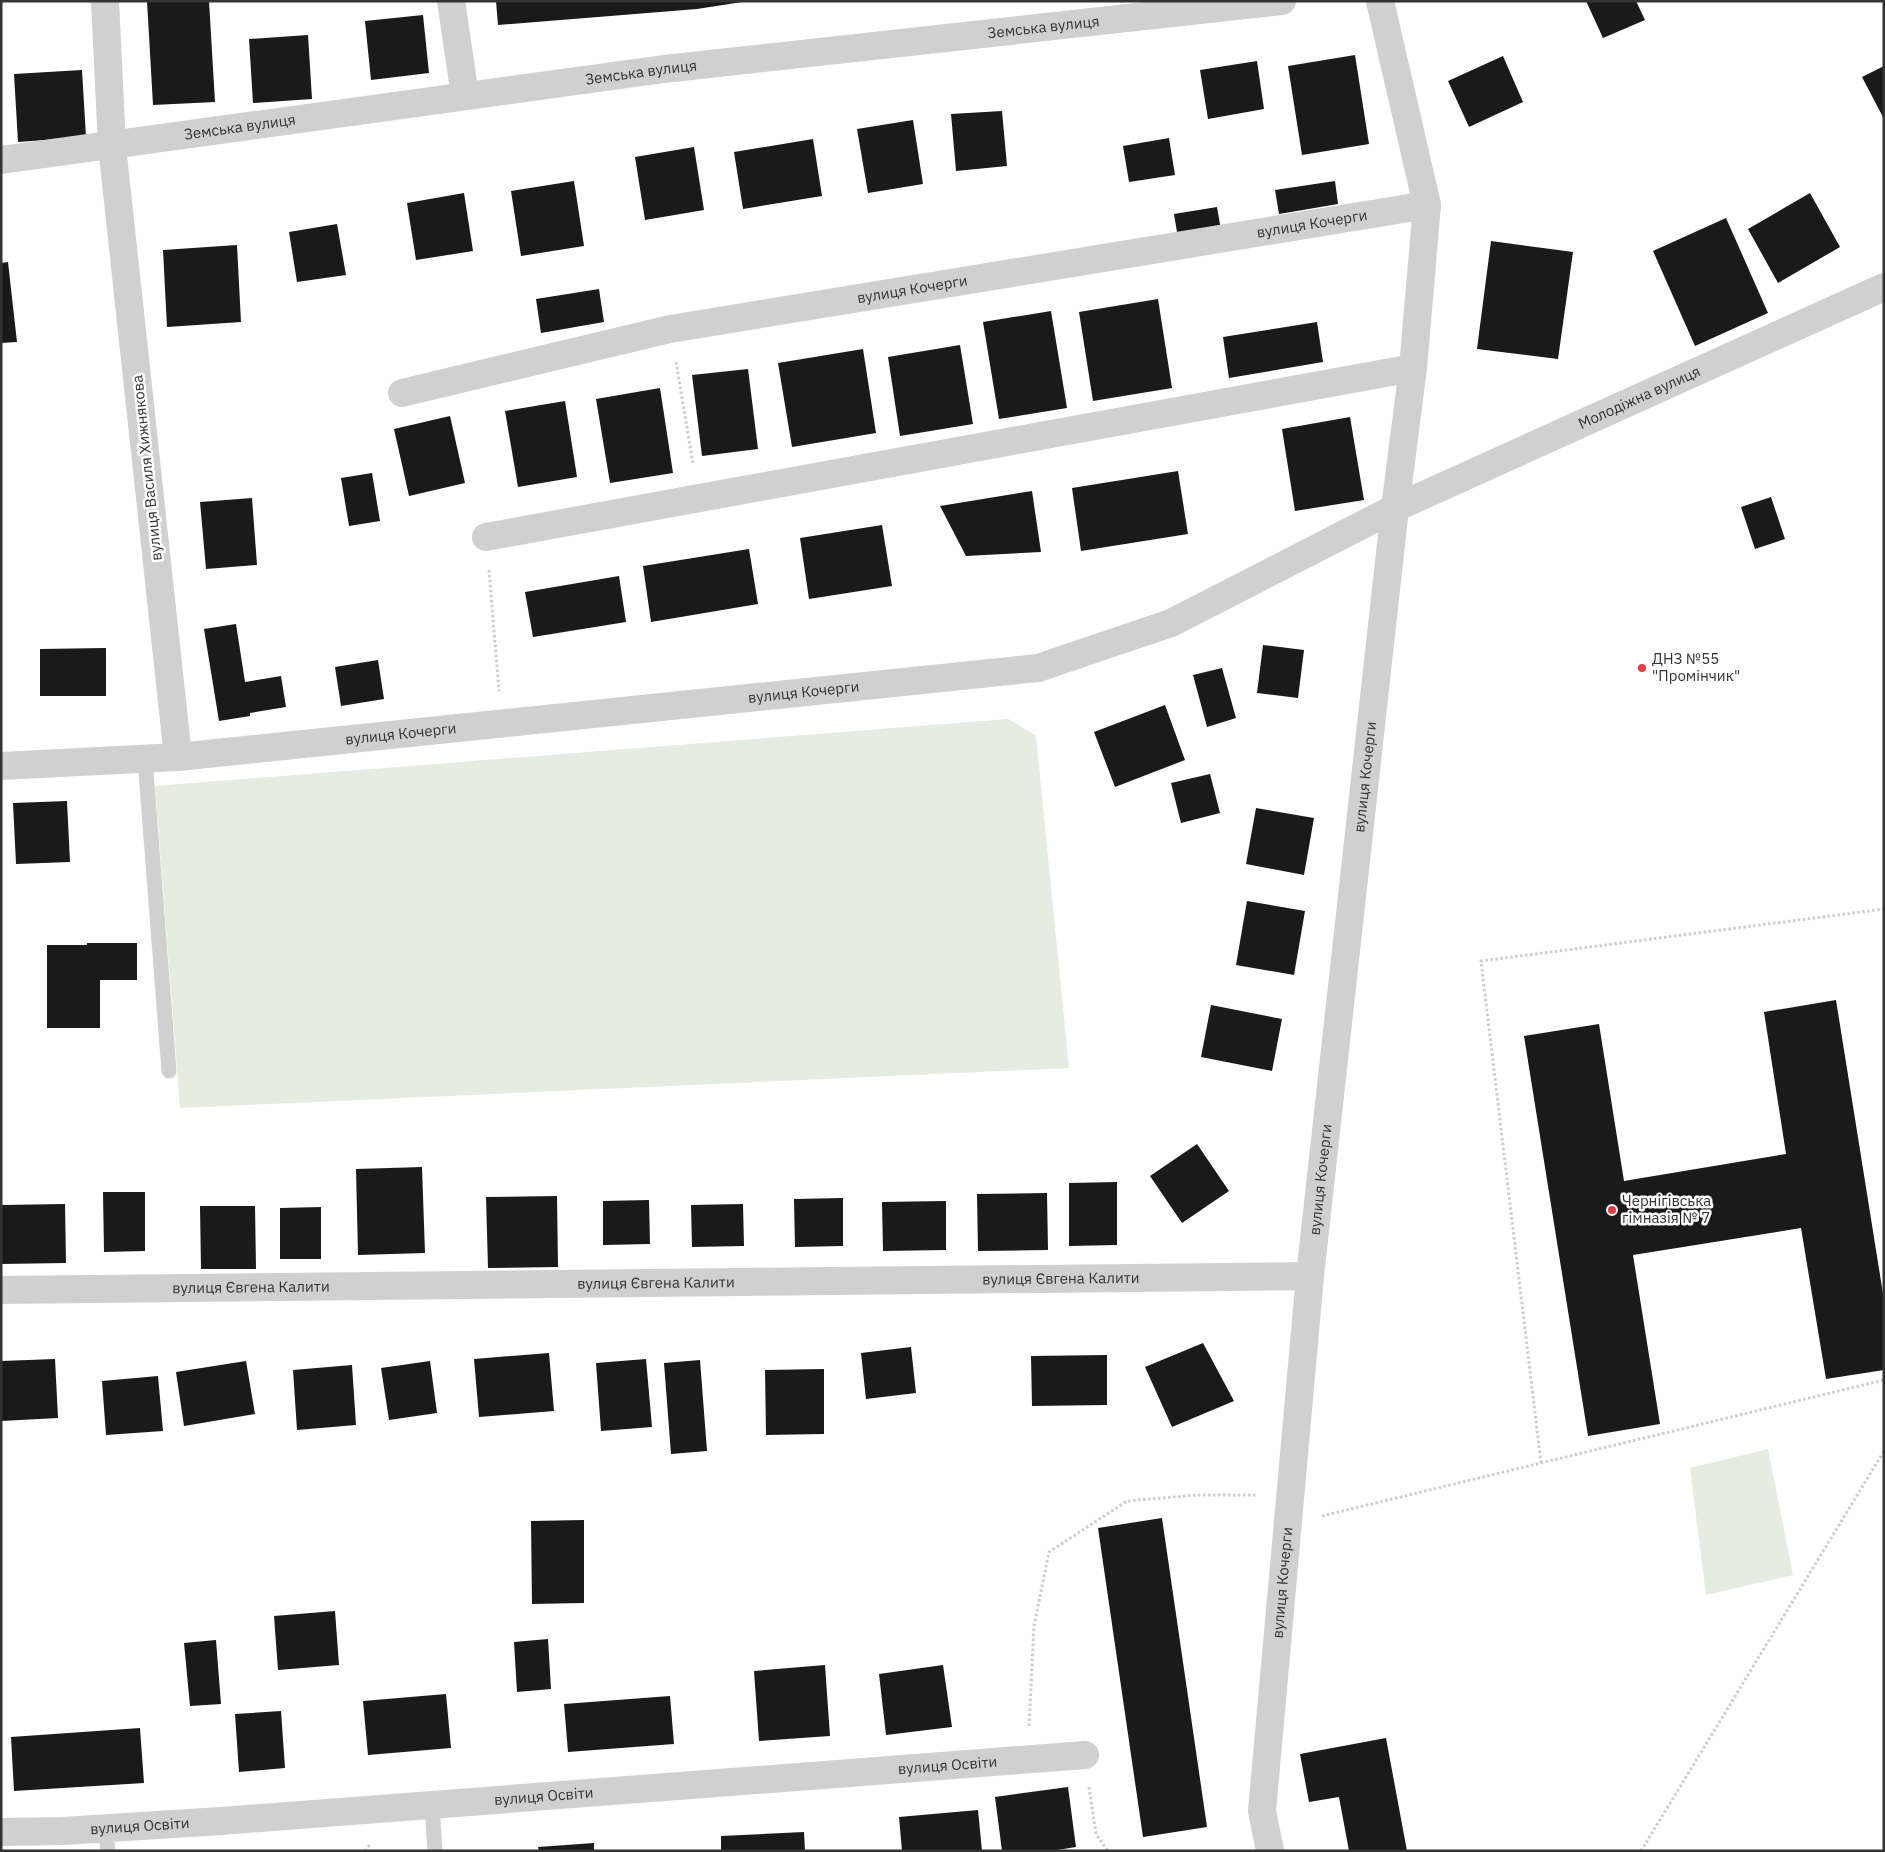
<svg xmlns="http://www.w3.org/2000/svg" width="1885" height="1852" font-family="'IBM Plex Sans',sans-serif">
  <rect width="100%" height="100%" fill="#fff"/>
  <path fill="#e6ecdf" d="M1008,719L1036,736L1069,1068L180,1108L155,786Z
    M1768,1449L1793,1575L1706,1595L1690,1468Z"/>
  <path fill="#1a1a1a" d="M147,1H209L215,102L153,105Z
    M496,1H741L742,2L697,9L498,25Z
    M1586,1H1636L1645,20L1603,38Z
    M423,15L429,73L371,80L365,21Z
    M308,35L312,99L253,103L249,39Z
    M1355,55L1369,144L1302,155L1288,66Z
    M1503,56L1523,102L1469,127L1448,81Z
    M1257,61L1264,109L1208,119L1200,70Z
    M1884,66V119L1862,77Z
    M82,70L86,137L18,142L14,74Z
    M1002,111L1007,166L956,171L951,114Z
    M913,120L923,184L868,193L857,129Z
    M1169,138L1175,175L1129,182L1123,146Z
    M813,139L822,196L743,209L734,152Z
    M694,147L704,210L645,220L635,157Z
    M574,181L584,246L521,256L511,191Z
    M1335,181L1338,204L1279,214L1275,190Z
    M464,193L473,251L416,260L407,203Z
    M1810,193L1840,247L1778,283L1748,229Z
    M1217,207L1221,230L1178,238L1174,214Z
    M1726,218L1768,313L1695,346L1653,251Z
    M337,224L346,275L297,282L289,232Z
    M1491,241L1573,252L1558,359L1477,349Z
    M237,245L241,322L167,327L163,250Z
    M8,262L17,342L1,343V263Z
    M599,289L604,322L541,333L536,299Z
    M1158,299L1172,388L1093,401L1079,312Z
    M1051,311L1067,408L999,419L983,322Z
    M1317,322L1323,362L1229,378L1223,337Z
    M960,345L973,424L900,436L888,357Z
    M863,349L876,433L792,447L778,363Z
    M748,369L758,449L702,456L692,375Z
    M660,388L673,473L610,483L596,399Z
    M565,401L577,477L518,487L505,411Z
    M450,416L465,483L409,496L394,429Z
    M1350,417L1364,500L1295,511L1282,429Z
    M1178,471L1188,534L1081,551L1072,488Z
    M372,473L380,521L349,526L341,478Z
    M1032,491L1041,552L966,556L940,506Z
    M1771,497L1785,539L1755,549L1741,507Z
    M252,498L257,565L206,569L200,502Z
    M882,525L892,586L809,599L800,538Z
    M749,549L758,604L651,622L643,566Z
    M619,576L626,622L533,637L525,592Z
    M236,624L245,682L281,676L286,707L250,713V716L219,721L204,629Z
    M1263,645L1304,650L1298,698L1257,693Z
    M106,648V696H40V649Z
    M378,660L384,699L341,706L335,667Z
    M1222,668L1236,718L1207,727L1193,675Z
    M1165,705L1185,760L1115,787L1094,732Z
    M1210,774L1220,813L1181,823L1171,783Z
    M67,801L70,862L16,864L13,803Z
    M1256,808L1314,818L1304,875L1246,864Z
    M1247,901L1305,911L1294,975L1236,965Z
    M87,943H137V980H100V1028H47V945H87Z
    M1836,1000L1884,1300V1370L1826,1379L1801,1228L1633,1255L1660,1424L1588,1436L1524,1036L1599,1024L1624,1181L1786,1154L1764,1012Z
    M1211,1005L1282,1019L1272,1071L1201,1057Z
    M1197,1144L1229,1191L1182,1223L1150,1176Z
    M422,1167L425,1253L358,1255L356,1169Z
    M1117,1182V1245L1069,1246V1183Z
    M103,1192H145V1251L104,1252Z
    M1047,1193L1048,1250L978,1251L977,1194Z
    M557,1196L558,1267L488,1268L486,1197Z
    M843,1198V1246L795,1247L794,1199Z
    M649,1200L650,1244L603,1245V1201Z
    M946,1201V1250L883,1251L882,1202Z
    M65,1204L66,1263L1,1264V1205Z
    M743,1204L744,1246L692,1247L691,1205Z
    M200,1206H255L256,1269H201Z
    M321,1207V1259H280V1208Z
    M1203,1343L1234,1401L1172,1427L1145,1367Z
    M911,1347L916,1393L866,1399L861,1353Z
    M549,1353L554,1411L479,1417L474,1359Z
    M1107,1355V1405L1032,1406L1031,1356Z
    M55,1359L58,1418L1,1421V1361Z
    M646,1359L652,1427L601,1431L596,1363Z
    M700,1360L707,1451L671,1454L664,1363Z
    M246,1361L255,1414L184,1426L176,1372Z
    M430,1361L437,1413L389,1420L381,1368Z
    M352,1365L356,1425L297,1430L293,1370Z
    M824,1369V1434L766,1435L765,1370Z
    M158,1376L163,1431L106,1435L102,1381Z
    M1162,1518L1207,1827L1143,1837L1098,1528Z
    M584,1520V1603L532,1604L531,1521Z
    M335,1611L339,1665L278,1670L274,1616Z
    M548,1639L551,1689L517,1692L514,1642Z
    M216,1640L221,1704L190,1706L184,1643Z
    M825,1665L830,1736L759,1741L754,1671Z
    M943,1665L952,1727L886,1735L879,1674Z
    M446,1694L451,1748L368,1755L363,1701Z
    M670,1696L674,1744L568,1752L564,1704Z
    M281,1711L285,1768L239,1772L235,1714Z
    M140,1728L144,1783L14,1791L11,1737Z
    M1386,1738L1407,1851H1349L1339,1797L1309,1802L1300,1754Z
    M1068,1787L1076,1847L1051,1851H1002L995,1797Z
    M978,1810L982,1851H902L899,1817Z
    M804,1832L805,1851H721V1836Z
    M594,1843V1851H539L538,1847Z"/>
  <g fill="none" stroke-linecap="round" stroke-linejoin="round">
    <path stroke="#cdcdcd" stroke-width="3" stroke-dasharray="2.5 2.5" stroke-linecap="butt" d="M676,362L693,464
      M489,570L499,691
      M1541,1463L1481,961L1884,909
      M1322,1516L1884,1380
      M1029,1726L1034,1626L1049,1552L1127,1501L1197,1495H1256
      M1089,1787L1096,1834L1108,1851
      M365,1851L371,1843
      M1641,1851L1884,1451"/>
    <path stroke="#d0d0d0" stroke-width="15" d="M145,759L169,1071
      M432,1805L435,1851
      M105,1828L108,1851"/>
    <g stroke="#d0d0d0" stroke-width="28">
      <path d="M451,1L465,96"/>
      <path id="s1" d="M1,160L664,69L1282,1"/>
      <path id="s2" d="M402,393L670,329L1427,205"/>
      <path d="M486,537L1413,368"/>
      <path id="s3" d="M178,757L1038,668L1171,623L1395,508L1884,287"/>
      <path d="M1,766L178,757L112,146L105,1"/>
      <path id="s4" d="M1,1290L1310,1276"/>
      <path id="s5" d="M1,1832L63,1831L221,1821L1085,1755"/>
      <path id="s6" d="M1270,1851L1262,1811L1310,1276L1395,508L1413,368L1427,205L1380,1"/>
    </g>
  </g>
  <g fill="#e63946" stroke="#fff" stroke-width="2">
    <circle cx="1642" cy="668" r="5"/>
    <circle cx="1612" cy="1210" r="5"/>
  </g>
  <g text-anchor="middle" stroke-width="5" stroke-linejoin="round" paint-order="stroke">
    <g font-size="15" fill="#333" stroke="#fff">
      <text dy="5" stroke="none"><textPath href="#s1" startOffset="1051">Земська вулиця</textPath></text>
      <text dy="5" stroke="none"><textPath href="#s1" startOffset="646">Земська вулиця</textPath></text>
      <text dy="5" stroke="none"><textPath href="#s1" startOffset="241">Земська вулиця</textPath></text>
      <text dy="5" stroke="none"><textPath href="#s2" startOffset="926">вулиця Кочерги</textPath></text>
      <text dy="5" stroke="none"><textPath href="#s2" startOffset="521">вулиця Кочерги</textPath></text>
      <text dy="5" stroke="none"><textPath href="#s3" startOffset="1525">Молодіжна вулиця</textPath></text>
      <text transform="translate(147 468) rotate(-96)" y="5">вулиця Василя Хижнякова</text>
      <text dy="5" stroke="none"><textPath href="#s3" startOffset="629">вулиця Кочерги</textPath></text>
      <text dy="5" stroke="none"><textPath href="#s3" startOffset="224">вулиця Кочерги</textPath></text>
      <text dy="5" stroke="none"><textPath href="#s6" startOffset="1080">вулиця Кочерги</textPath></text>
      <text dy="5" stroke="none"><textPath href="#s6" startOffset="675">вулиця Кочерги</textPath></text>
      <text dy="5" stroke="none"><textPath href="#s4" startOffset="1060">вулиця Євгена Калити</textPath></text>
      <text dy="5" stroke="none"><textPath href="#s4" startOffset="655">вулиця Євгена Калити</textPath></text>
      <text dy="5" stroke="none"><textPath href="#s4" startOffset="250">вулиця Євгена Калити</textPath></text>
      <text dy="5" stroke="none"><textPath href="#s6" startOffset="270">вулиця Кочерги</textPath></text>
      <text dy="5" stroke="none"><textPath href="#s5" startOffset="949">вулиця Освіти</textPath></text>
      <text dy="5" stroke="none"><textPath href="#s5" startOffset="544">вулиця Освіти</textPath></text>
      <text dy="5" stroke="none"><textPath href="#s5" startOffset="139">вулиця Освіти</textPath></text>
    </g>
    <g font-size="15" fill="#333" stroke="#fff" text-anchor="start">
      <text x="1652" y="664">ДНЗ №55<tspan x="1652" dy="17">"Промінчик"</tspan></text>
      <text x="1622" y="1206">Чернігівська<tspan x="1622" dy="17">гімназія № 7</tspan></text>
    </g>
  </g>
  <rect width="1885" height="1852" fill="none" stroke="#333333" stroke-width="5"/>
</svg>
